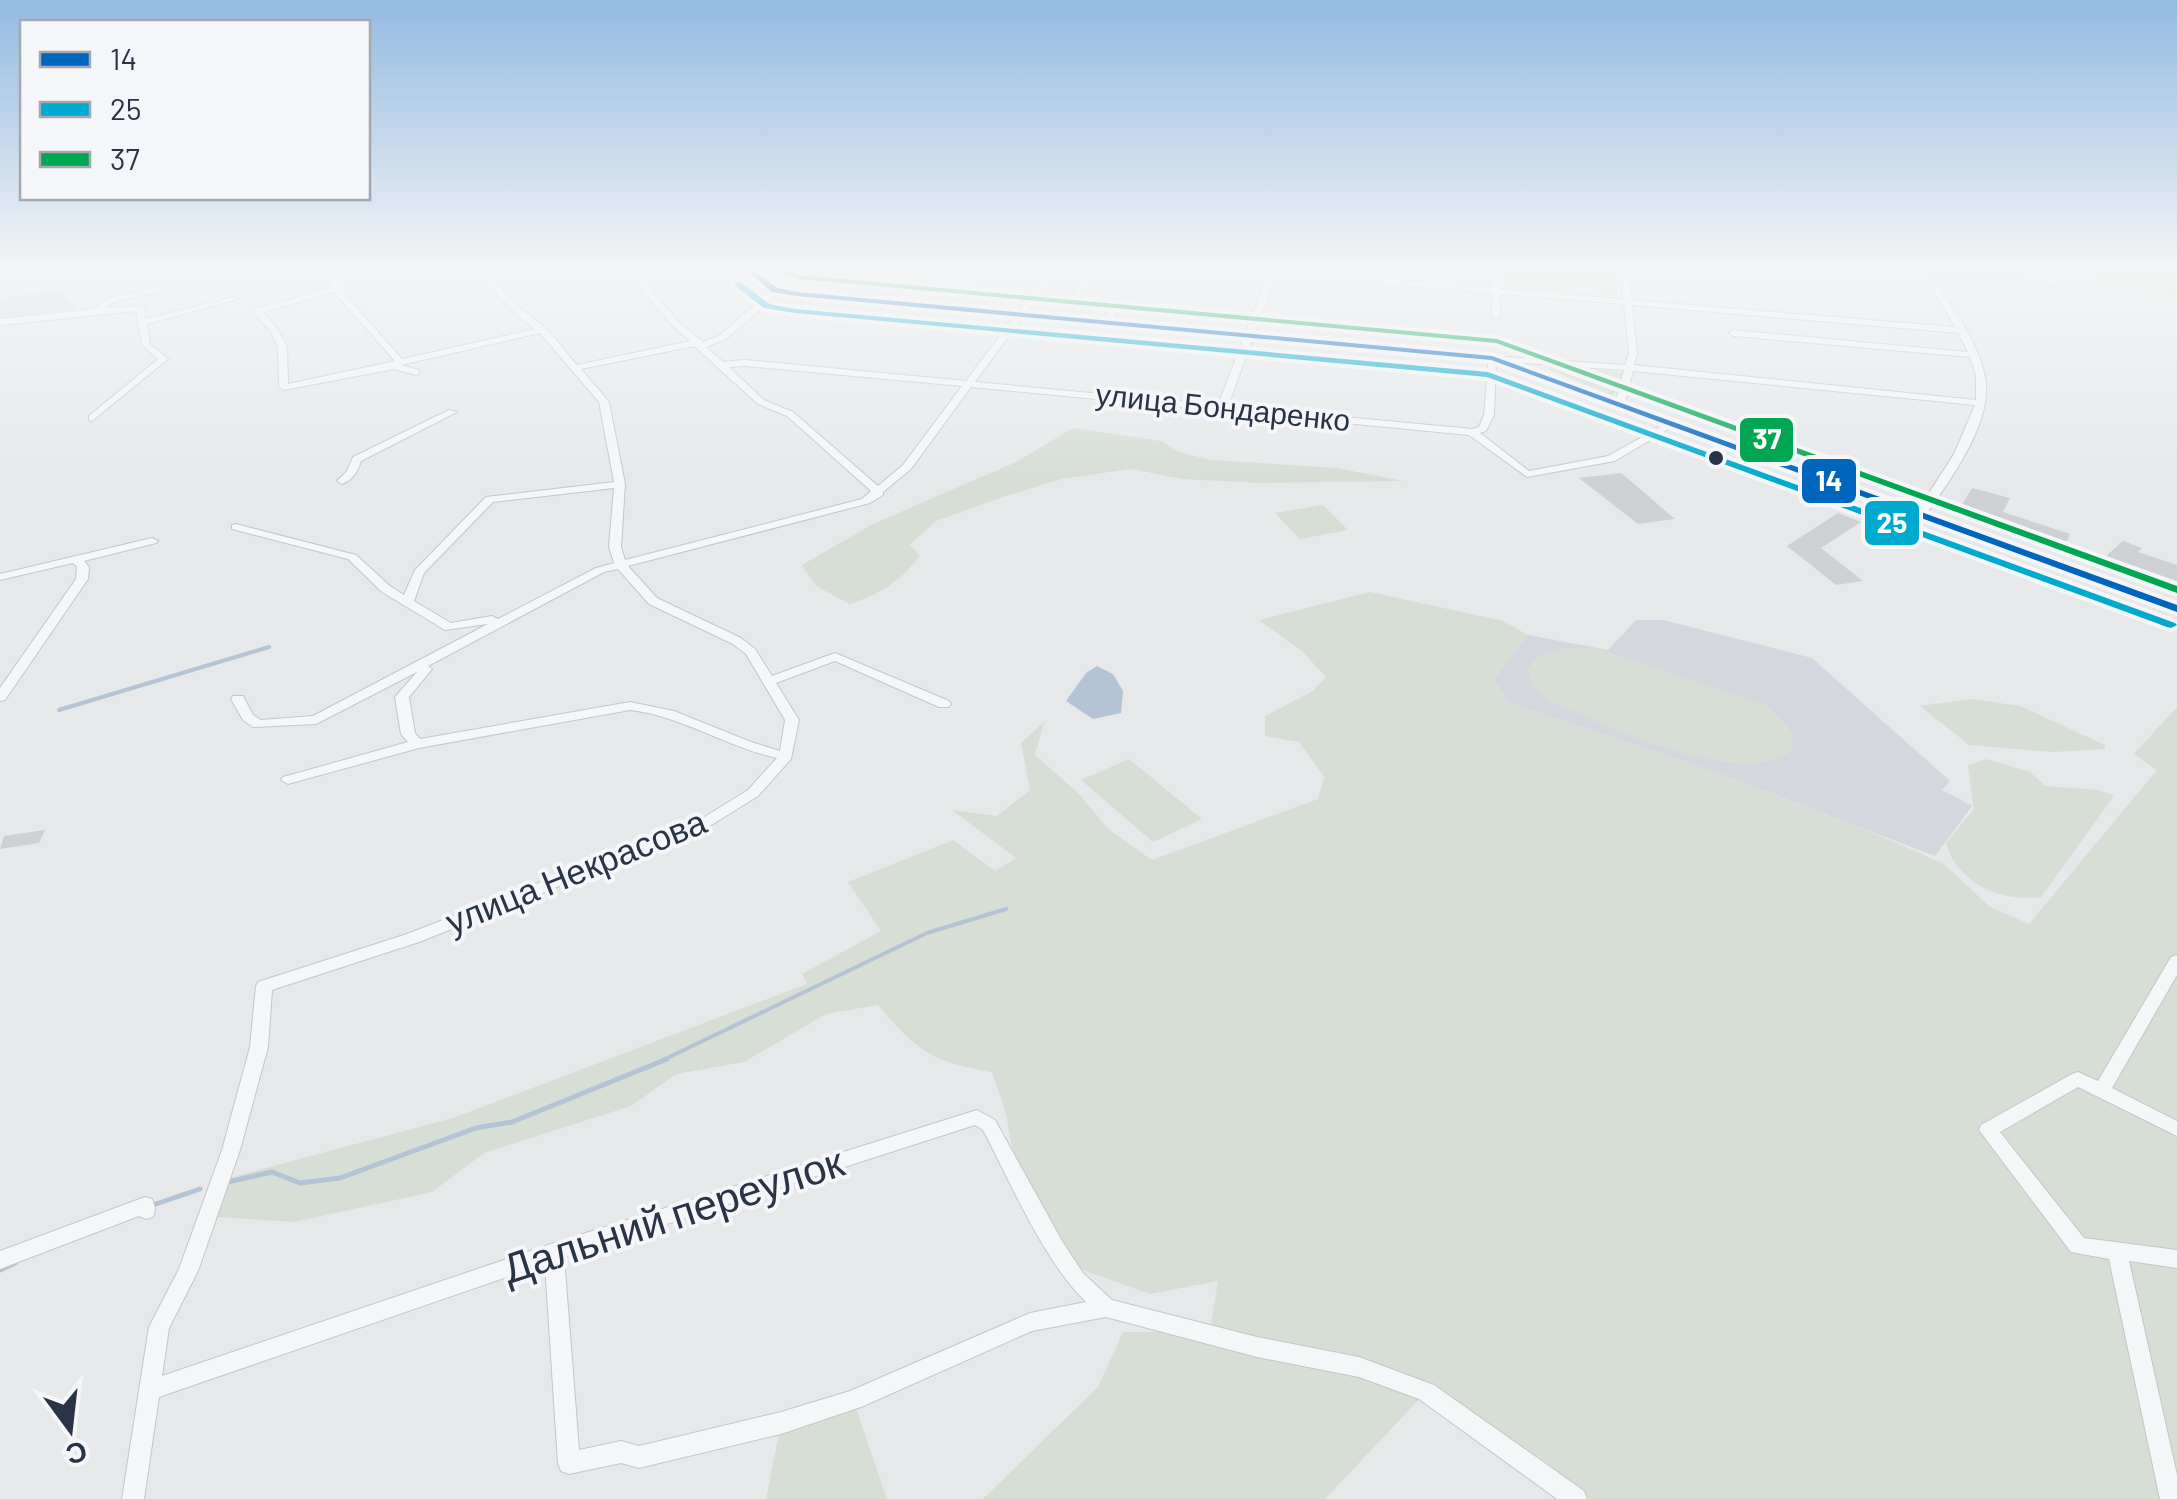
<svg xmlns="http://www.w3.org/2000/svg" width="2177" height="1499" font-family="Barlow,sans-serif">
  <rect width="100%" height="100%" fill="#e6e8ea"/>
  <path fill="#d4d7dd" d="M1901,270H1997L2055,283L2067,293L1930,278Z
    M61,289L76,308L0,321V298Z
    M1636,620H1663L1812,658L1950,781L1942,790L1972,806L1935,856L1715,772L1508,702L1494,679L1528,635L1608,650Z"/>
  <path fill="#d6ded6" d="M1554,270H1613L1618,296L1601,295L1597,289L1562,287V292L1506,287L1502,273L1547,276Z
    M2061,270H2177V296Z
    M1552,364L1624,373L1613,396L1548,369Z
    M1073,428L1162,441L1178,452L1211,460L1337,468L1403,481L1261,483L1183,479L1131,469L1061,479L1000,498L936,521L909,545L920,555C903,580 878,595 850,604L816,586L802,565L873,524L1016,462Z
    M1323,505L1348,530L1300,539L1275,513Z
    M1370,592L1503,621L1528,635L1494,679L1508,702L1715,772L1869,831L1944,864L1990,907L2029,924L2157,770L2134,754L2177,707V1499H1576L1426,1392L1325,1499H983L1098,1387L1123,1332H1210L1218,1281L1150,1294L1074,1267L1018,1180L1005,1110L992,1072C933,1062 917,1052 878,1005L826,1014L744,1062L676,1074L631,1106L484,1153L432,1192L294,1222L217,1217L229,1178L453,1118L807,984L802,974L881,931L848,882L953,840L995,871L1016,858L952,810L997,816L1030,790L1021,743L1044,722L1035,755L1078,793L1108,829L1152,860L1318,799L1324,777L1299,742L1265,736V716L1313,691L1326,677L1302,651L1259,620Z
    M1564,648H1597L1768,706L1793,733L1792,750C1742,791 1608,726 1554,703L1534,688L1527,670L1537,657Z
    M1971,699L2020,706L2105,745V749L2053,752L1969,745L1920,706Z
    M1129,759L1202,819L1153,842L1081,780Z
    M1986,759L2030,772L2045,786L2099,790L2114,796L2041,897C2002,902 1958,885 1946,843L1974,809L1968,766Z
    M853,1400L887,1499H766L781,1423Z"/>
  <path fill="#b4c4d5" d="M1097,666L1113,674L1123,691L1121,713L1093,719L1066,701L1086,673Z"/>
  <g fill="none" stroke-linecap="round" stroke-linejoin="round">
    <path stroke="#b4c4d5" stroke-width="4" d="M59,710L269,647
      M661,1061L927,933L1006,909"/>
    <path stroke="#b4c4d5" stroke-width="5" d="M228,1182L272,1172L300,1183L340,1178L476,1128L512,1122L667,1059
      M153,1205L200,1189
      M0,1270L15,1263"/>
  </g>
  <path fill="#ced0d3" d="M1621,473L1640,489L1675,519L1638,524L1579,478Z
    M1972,488L2010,498L2003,512L2070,534L2067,541H2048L1965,511L1960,508Z
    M1838,513L1861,522L1821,548L1863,581L1836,585L1787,546Z
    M2123,541L2142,548L2138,552L2177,565V581L2106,556Z
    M45,830L39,843L0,849L4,836Z"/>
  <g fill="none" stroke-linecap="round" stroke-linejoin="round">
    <defs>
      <path id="minor" d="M118,270H192L152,276Z
        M275,270H285L278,273Z
        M483,270H491C504,303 521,306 545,328C557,339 566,353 577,365L690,341L672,325L625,270H633L678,321L703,342L720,335L774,288H780V292L726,339L706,347L723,362L745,360L966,381L1049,270H1057L975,382L1218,405L1268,274L1246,272L1242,270H1278L1492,288V270H1500V289L1623,299L1620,270H1628L1631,300L1955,327L1932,288L1939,286C1956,314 1979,344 1985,377C1994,422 1949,482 1924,517L1920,518L1915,515L1954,454L1975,405L1633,371L1624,407L1619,410L1614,407L1624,370L1496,361L1494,415L1486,431L1480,433L1529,471L1608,456L1667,423L1675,425L1615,461L1527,477L1469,435L971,387L911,469L883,492V495L870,503L628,566L657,598L741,638L755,649L772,676L835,653L949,701L951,704L949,707H939L835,661L776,683L799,720L791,759L758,796L708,827L419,942L272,990L268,1047L240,1150L198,1271L169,1328L162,1376L554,1243L977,1110L995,1120L1062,1241L1083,1273L1112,1300L1257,1337L1359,1357L1434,1385L1584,1491L1587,1499H1557L1419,1399L1359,1377L1257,1357L1106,1317L1032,1331L861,1407L781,1434L639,1468L621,1463L569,1474L561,1471L558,1463L545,1264L159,1397L144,1499H122L149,1327L179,1269L222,1150L250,1047L256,986L258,982L407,934L698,821L748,790L777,758C726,747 682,716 630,710L419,748L288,784L281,780L283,777L408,742L401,734L395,697L417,672L316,724L253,727L243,720L231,699L233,696H243L253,715L261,720L313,716L488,624L445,630L382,592L348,559L232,529V525L236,524L356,555L390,586L404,595L415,570L486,497L614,482L599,402L540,333L401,365L419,370V374L416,375L394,369L284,390L279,387L278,347L271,332L254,313V309L332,288V278L336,276L340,278V289L402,359L535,329C513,312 494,297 483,270ZM1276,275L1492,293V316L1496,319L1500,316V294L1624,304L1629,353L1625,365L1489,356L1484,415L1479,427L1472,429L1228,406ZM334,292L395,361L288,384L287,347L277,328L263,312ZM1632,305L1958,333L1968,352L1733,330L1729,333L1733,336L1970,357L1976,375V400L1634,365L1637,353ZM694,346L758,404L787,416L871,491L862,499L625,560L621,547L625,484L609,402L581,369ZM745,366L962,386L903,465L878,486L793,412L764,400L729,367ZM614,488L609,547L614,563L596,568L498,619L492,616L451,623L414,601L424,573L493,502ZM618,569L649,604L733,644L746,654L785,720L780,751L751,742L674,711L630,702L420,739L415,733L409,697L432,669L428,666L604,572ZM975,1125L983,1130C1012,1185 1043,1260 1086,1302L1030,1313L850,1391L781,1412L639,1446L621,1441L579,1450L564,1257Z
        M1089,271L1096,273L1077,300L1119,304L1120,306L1110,324L1103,322L1111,308L1072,304L1068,302Z
        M168,284L172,286L171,288L111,303L105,308L143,306L146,319L234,297L238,299L147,324L150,344L168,359L92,421L89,420V416L158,359L142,345L136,311L0,325V319L94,309L105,299Z
        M449,410L457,412L361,461C358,471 353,480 342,484L337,481L347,471L353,457Z
        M152,538L158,541L156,543L84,561L89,567L88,579L5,700L0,701V688L76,579L77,567L73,563L0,580V574Z
        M2177,955V975L2112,1088L2177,1121V1136L2078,1087L2000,1132L2084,1238L2177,1250V1268L2129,1261L2177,1475V1499H2160L2109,1259L2071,1252L1979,1130L1981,1125L2072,1074L2078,1072L2098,1081L2171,957Z
        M145,1197L152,1199C155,1206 156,1210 153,1217L146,1219L139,1216L0,1269V1251Z"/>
      <path id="major" d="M744,270H755L778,287L797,291L1492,355L2177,604V614L1490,361L797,297L771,292Z"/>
    </defs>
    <use href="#minor" stroke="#c4c6c8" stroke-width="2"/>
    <use href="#major" stroke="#c2c5c8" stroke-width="2"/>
    <use href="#minor" fill="#f5f6f7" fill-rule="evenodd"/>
    <use href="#major" fill="#f8f8f8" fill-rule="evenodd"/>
    <defs>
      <path id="bus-1" d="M746,270H753L777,288L797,292L1492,356L2177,605V612L1491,360L797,296L772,292Z"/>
      <path id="bus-2" d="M735,282H741L769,304L795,309L1488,372L2175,623L2177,625L2171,628L2167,627L1487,377L795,313L764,308L735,286Z"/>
      <path id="bus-3" d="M773,270H784L800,275L1497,339L2177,586V593L1496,343L799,279Z"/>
    </defs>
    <use href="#bus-1" stroke="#f4f6f9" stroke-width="8"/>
    <use href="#bus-2" stroke="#f4f6f9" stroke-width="8"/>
    <use href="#bus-3" stroke="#f4f6f9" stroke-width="8"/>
    <use href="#bus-1" fill="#0065bd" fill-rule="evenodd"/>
    <use href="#bus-2" fill="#00a9ce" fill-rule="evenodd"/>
    <use href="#bus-3" fill="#00a651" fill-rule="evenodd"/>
  </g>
  <linearGradient id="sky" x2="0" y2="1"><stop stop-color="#93bae0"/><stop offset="0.56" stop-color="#f4f5f6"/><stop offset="1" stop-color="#f4f5f6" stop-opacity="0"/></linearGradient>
  <rect width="2177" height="480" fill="url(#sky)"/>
  <circle fill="#2b3445" stroke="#f4f6f9" stroke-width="4" cx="1716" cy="458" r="9"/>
  <g text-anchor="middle" stroke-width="8" stroke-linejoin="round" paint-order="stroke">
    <g font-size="30" fill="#2b3445" stroke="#f4f6f9">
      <text transform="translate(1223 408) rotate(6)" y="10">улица Бондаренко</text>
    </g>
    <g font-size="35" fill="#2b3445" stroke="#f4f6f9">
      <text transform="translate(576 872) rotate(-22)" y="12">улица Некрасова</text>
    </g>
    <g font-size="42" fill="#2b3445" stroke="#f4f6f9">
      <text transform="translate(673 1215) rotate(-18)" y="15">Дальний переулок</text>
    </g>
  </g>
  <g stroke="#f4f6f9" stroke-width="4">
    <rect x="1738" y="416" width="57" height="48" rx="10" fill="#00a651"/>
    <rect x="1800" y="457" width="58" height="48" rx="10" fill="#0065bd"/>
    <rect x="1863" y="499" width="58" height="48" rx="10" fill="#00a9ce"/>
  </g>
  <g font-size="28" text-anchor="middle" font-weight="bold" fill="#fff">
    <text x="1767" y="449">37</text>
    <text x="1829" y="491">14</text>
    <text x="1892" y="533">25</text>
  </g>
  <rect x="20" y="20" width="350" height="180" fill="#f4f6f9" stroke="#a4a8b1" stroke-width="2.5"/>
  <rect x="40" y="52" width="50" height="15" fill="#0065bd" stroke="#a4a8b1" stroke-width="2.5"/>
  <text x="110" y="70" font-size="30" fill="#2b3445">14</text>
  <rect x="40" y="102" width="50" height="15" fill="#00a9ce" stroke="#a4a8b1" stroke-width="2.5"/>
  <text x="110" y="120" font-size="30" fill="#2b3445">25</text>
  <rect x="40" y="152" width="50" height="15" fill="#00a651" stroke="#a4a8b1" stroke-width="2.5"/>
  <text x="110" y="170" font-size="30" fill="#2b3445">37</text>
  <g transform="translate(70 1429) rotate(165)" stroke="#f4f6f9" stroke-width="8" paint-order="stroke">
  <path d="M0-8L18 38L0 25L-18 38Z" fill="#2b3445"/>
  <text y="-15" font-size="28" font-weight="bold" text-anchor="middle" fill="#2b3445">С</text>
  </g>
</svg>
